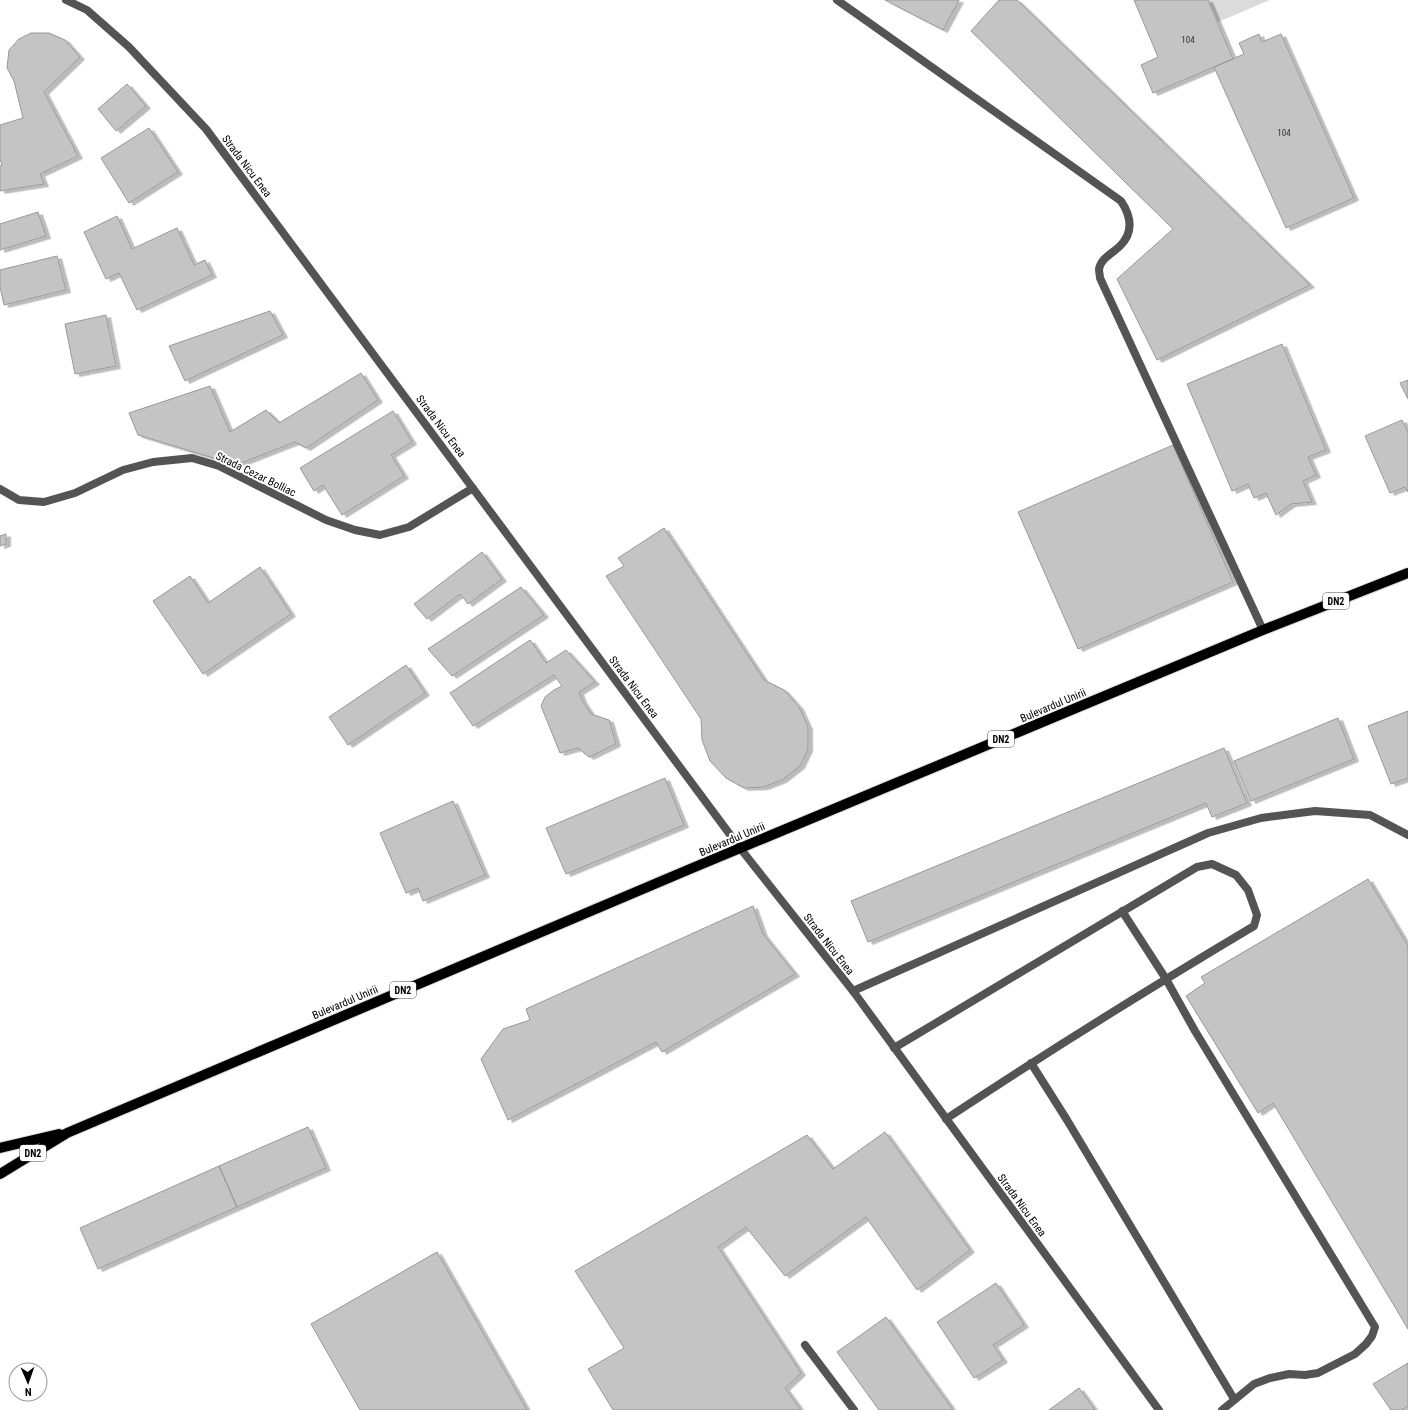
<svg xmlns="http://www.w3.org/2000/svg" width="1408" height="1410" font-family="'Roboto Condensed',sans-serif">
  <defs>
    <filter id="shadow"><feDropShadow dx="4.5" dy="2.5" stdDeviation="0" flood-color="#0004"/></filter>
  </defs>
  <rect width="100%" height="100%" fill="#fff"/>
  <path fill="#dbdbdb" d="M1208,0H1270L1218,22Z"/>
  <path fill="#c4c4c4" stroke="#989898" filter="url(#shadow)" d="M885,0H959L943,30Z
    M999,0H1017L1310,285L1157,360L1117,279L1173,229L971,31Z
    M1134,0H1208L1233,59L1153,93L1141,65L1158,57Z
    M31,33H49L65,40L80,57L44,92L78,156L40,174L44,184L0,191V166L2,165L0,159V125L23,118L14,81L7,68L9,50L19,39Z
    M1259,34L1262,42L1281,34L1354,198L1286,228L1214,67L1244,54L1239,43Z
    M127,84L146,106L116,131L98,109Z
    M149,128L178,172L129,203L101,158Z
    M38,212L46,236L0,250V224Z
    M117,216L132,249L177,228L194,265L205,260L212,275L137,310L119,273L106,279L84,232Z
    M57,256L66,290L4,305L0,287V270Z
    M270,311L283,335L185,381L169,346Z
    M106,315L116,366L75,374L65,324Z
    M1282,344L1326,450L1308,457L1316,475L1303,481L1312,502L1291,504L1276,515L1266,493L1254,498L1248,484L1232,491L1187,384Z
    M361,373L378,400L306,448L295,442L236,465L138,435L129,413L210,386L230,432L266,410L279,423Z
    M1408,380V399L1400,383Z
    M393,411L412,442L391,455L404,476L342,515L323,485L314,491L300,468Z
    M1402,420L1408,432V492L1405,487L1390,493L1365,436Z
    M1173,445L1233,582L1078,649L1018,512Z
    M664,528L764,680L784,690L799,707L808,727V749L800,766L782,780L764,787L744,788L726,778L710,761L702,740L701,719L606,576L624,566L618,558Z
    M6,534V544L0,546V536Z
    M482,552L502,579L468,604L460,594L427,619L414,604Z
    M260,567L291,614L203,674L153,601L190,576L208,603Z
    M521,587L544,615L452,676L428,649Z
    M530,640L546,663L566,650L595,682L579,692L582,700L591,714L609,720L616,744L589,757L578,748L560,753L541,706L545,697L554,690L562,686L554,675L473,726L450,693Z
    M406,665L425,693L348,745L329,717Z
    M1408,711V778L1391,784L1368,726Z
    M1338,718L1354,759L1251,801L1234,761Z
    M1224,748L1247,803L1212,817L1206,803L868,942L851,901Z
    M665,778L684,825L566,874L546,828Z
    M453,801L485,875L423,901L418,888L406,893L380,833Z
    M1368,879L1408,946V1329L1273,1103L1258,1113L1186,996L1205,983L1201,977Z
    M753,906L763,934L795,974L662,1052L656,1042L508,1120L481,1059L503,1029L530,1020L526,1009Z
    M308,1127L326,1168L237,1207L219,1166Z
    M885,1132L970,1250L917,1290L866,1217L785,1276L746,1227L718,1247L801,1373L785,1388L801,1410H613L588,1369L624,1348L575,1271L807,1135L833,1169Z
    M219,1166L237,1207L98,1269L80,1228Z
    M437,1252L527,1410H360L311,1324Z
    M996,1283L1024,1325L993,1345L1003,1360L974,1378L937,1322Z
    M886,1317L953,1410H879L837,1352Z
    M1408,1363V1406L1401,1410H1391L1373,1384Z
    M1079,1388L1095,1410H1049Z"/>
  <g fill="none" stroke-linecap="round" stroke-linejoin="round">
    <defs>
      <path id="primary" d="M0,1148L59,1134
        M0,1174L67,1133L690,869L1263,630L1408,573"/>
    </defs>
    <use href="#primary" stroke="#dbdbdb" stroke-width="12"/>
    <path stroke="#545454" stroke-width="8" d="M837,0L1121,201C1131,216 1134,232 1120,246C1113,253 1101,258 1099,269C1099,272 1100,276 1100,278L1263,630
      M1122,911L1166,979L1195,1031L1375,1327L1372,1336L1366,1344L1355,1354L1318,1373L1305,1375L1289,1374L1270,1378L1254,1384L1222,1410
      M853,991L1208,833L1261,818L1315,811L1370,815L1408,835
      M894,1048L1197,867L1212,864L1236,875L1248,890L1257,915L1254,926C1150,988 1047,1052 946,1119
      M1031,1063L1067,1120L1234,1399
      M805,1345L854,1410"/>
    <path stroke="#545454" stroke-width="8" d="M66,0L87,10L129,47L206,129L740,848L853,991L1159,1410
      M0,489L19,500L44,502L75,493L123,470L153,462L192,458L219,466L326,520L355,530L380,535L409,527L473,488"/>
    <use href="#primary" stroke="#000" stroke-width="10"/>
  </g>
  <g text-anchor="middle" stroke-width="4" stroke-linejoin="round" paint-order="stroke">
    <g font-size="9" fill="#313131">
      <text x="1188" y="43">104</text>
      <text x="1284" y="136">104</text>
    </g>
    <g fill="#fff" stroke="#4c4c4c" stroke-width="1">
      <rect x="1323" y="593" width="26" height="16" rx="3"/>
      <rect x="988" y="731" width="26" height="16" rx="3"/>
      <rect x="390" y="982" width="26" height="16" rx="3"/>
      <rect x="20" y="1145" width="26" height="16" rx="3"/>
    </g>
    <g font-size="10" font-weight="bold" fill="#000">
      <text x="1336" y="605">DN2</text>
      <text x="1001" y="743">DN2</text>
      <text x="403" y="994">DN2</text>
      <text x="33" y="1157">DN2</text>
    </g>
    <g font-size="11" fill="#000" stroke="#fff">
      <text transform="translate(247 166) rotate(53)" y="4">Strada Nicu Enea</text>
      <text transform="translate(441 426) rotate(53)" y="4">Strada Nicu Enea</text>
      <text transform="translate(256 474) rotate(26)" y="4">Strada Cezar Bolliac</text>
      <text transform="translate(634 687) rotate(53)" y="4">Strada Nicu Enea</text>
      <text transform="translate(1053 705) rotate(-23)" y="4">Bulevardul Unirii</text>
      <text transform="translate(732 839) rotate(-23)" y="4">Bulevardul Unirii</text>
      <text transform="translate(829 944) rotate(52)" y="4">Strada Nicu Enea</text>
      <text transform="translate(345 1002) rotate(-23)" y="4">Bulevardul Unirii</text>
      <text transform="translate(1022 1205) rotate(54)" y="4">Strada Nicu Enea</text>
    </g>
  </g>
  <g transform="translate(28 1382) rotate(178)"><circle r="19" fill="#ffffff" stroke="#999999"/>
  <path d="M0-3L7 15L0 10L-7 15Z" fill="#000000"/>
  <text y="-6" font-size="11" font-weight="bold" text-anchor="middle" fill="#000000">N</text>
  </g>
</svg>
